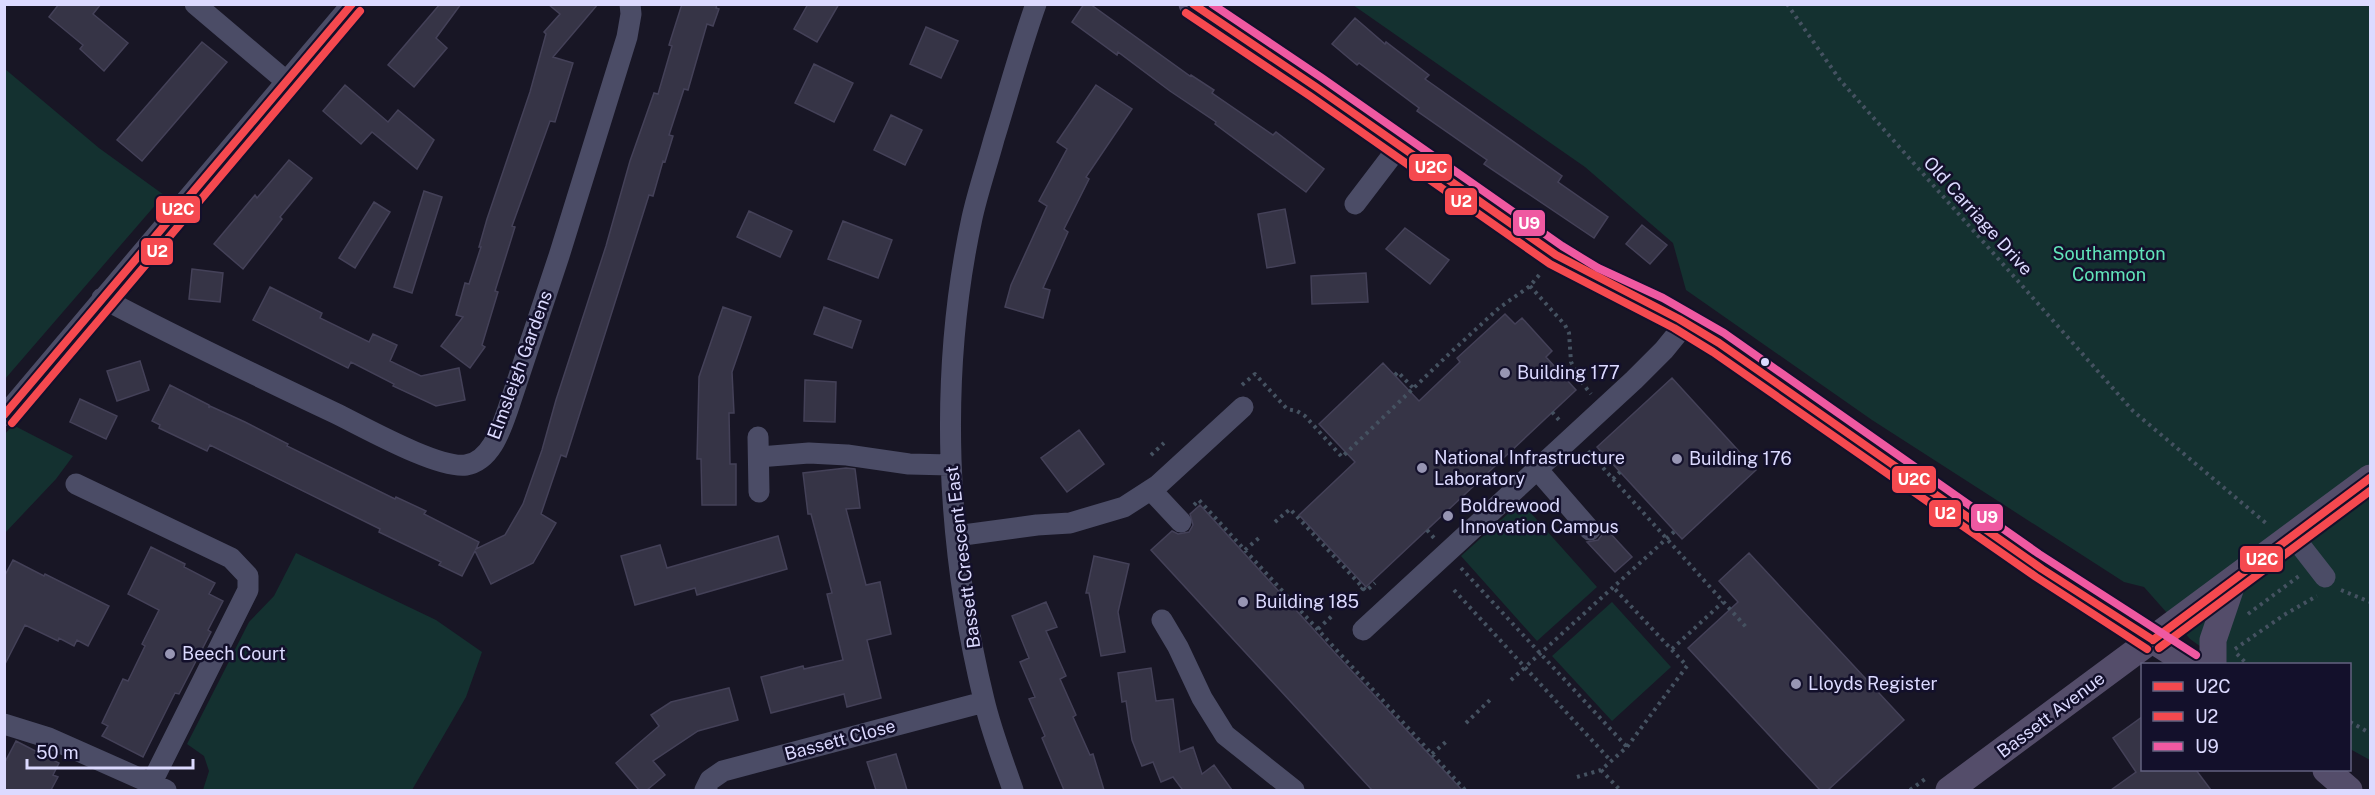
<svg xmlns="http://www.w3.org/2000/svg" width="2375" height="795" font-family="'Public Sans',sans-serif">
  <rect width="100%" height="100%" fill="#181625"/>
  <path fill="#143130" d="M1353,5H2370V760L2350,749V664H2225L2190,639L2144,587L2124,582L1872,420L1686,290L1673,243L1585,167Z
    M5,69L99,148L164,195L5,379Z
    M13,425L73,456L56,479L5,533V434Z
    M1521,502L1597,587L1537,641L1461,556Z
    M296,553L436,620L482,652L466,697L412,790H203L209,771L204,756L187,744L249,622L274,596Z
    M1612,602L1671,667L1612,721L1552,656Z"/>
  <path fill="#363446" stroke="#444158" stroke-width="1.5" d="M59,4H101L93,14L128,43L104,71L80,49L83,45L49,17Z
    M440,4H461L436,38L447,48L414,87L388,65Z
    M548,4H598L553,57L573,63L555,122L550,121L512,226L515,227L495,291L498,292L482,345L485,347L470,368L441,346L463,317L456,315L465,283L469,284L481,247H479L487,219L530,92L546,34L544,32L560,14Z
    M682,4H717L716,8L719,9L713,26L707,24L688,90L684,89L669,135L673,136L665,162L663,161L653,196L649,195L566,457L561,455L541,514L556,523L533,563L491,584L475,551L462,576L439,565L441,562L379,532L380,529L210,445L207,451L159,428L160,425L152,421L170,385L209,405V408L210,406L245,422L288,444L287,446L395,499L396,497L426,511L424,514L479,542L476,549L505,535L523,504L542,450L556,400L606,246L630,161L654,93L658,94L672,46L669,45Z
    M808,4H839L817,42L794,29Z
    M1084,4H1090L1190,76L1191,75L1214,90L1212,93L1273,135L1276,132L1324,169L1306,192L1215,124L1216,122L1170,91L1118,52L1117,55L1072,22Z
    M1355,18L1385,44L1386,42L1429,75L1425,79L1562,176L1558,182L1608,217L1594,238L1484,164L1487,160L1417,111L1419,108L1359,63L1357,65L1332,44Z
    M926,27L958,41L941,78L910,64Z
    M202,42L227,62L142,161L117,140Z
    M814,64L853,83L834,122L795,103Z
    M345,85L388,122L398,110L434,140L417,169L372,132L361,144L323,111Z
    M1096,85L1132,109L1086,177L1089,179L1064,229L1068,232L1043,288L1050,290L1043,318L1005,307L1011,285L1047,206L1039,201L1067,149L1057,142Z
    M891,115L922,130L905,165L874,150Z
    M289,160L312,178L280,217L282,219L243,269L214,244L255,195L257,198Z
    M424,191L442,197L412,293L394,287Z
    M374,202L390,212L355,268L339,258Z
    M1285,209L1295,263L1267,268L1258,214Z
    M749,211L792,231L780,257L737,237Z
    M843,221L892,240L878,278L828,259Z
    M1642,225L1667,245L1650,264L1626,244Z
    M1405,228L1449,260L1430,284L1386,249Z
    M192,269L223,273L220,302L189,299Z
    M1366,273L1368,302L1312,304L1311,276Z
    M270,287L322,313L320,318L369,342L373,334L397,345L390,361L421,376L459,368L465,400L436,406L393,386L394,384L351,362L348,368L253,320Z
    M723,307L751,317L732,372L734,413H729L730,464H736V505H702L701,459H697L699,377Z
    M824,307L861,321L852,348L814,334Z
    M1505,314L1515,324L1522,318L1552,351L1546,357L1576,390L1366,587L1299,515L1355,462L1319,424L1383,363L1419,401L1460,362L1457,358Z
    M140,361L149,390L117,401L107,371Z
    M1672,378L1756,470L1682,539L1597,447Z
    M805,380L836,382L835,422L804,421Z
    M80,399L117,416L106,439L70,422Z
    M1079,430L1104,464L1067,492L1041,458Z
    M846,468L855,469L860,508L846,509L866,585L880,582L891,634L867,640L881,698L847,707L844,694L771,713L761,677L803,666L804,669L843,660L827,594L832,593L811,514H808L803,473Z
    M1200,505L1336,654L1462,790H1372L1151,550L1172,531L1178,534L1189,532L1193,525L1190,514Z
    M1599,521L1632,557L1615,572L1587,542L1598,540L1602,535L1603,528Z
    M778,536L787,569L697,595L695,588L635,605L621,556L660,545L667,568Z
    M151,547L185,564L184,567L215,583L209,594L223,601L208,630L211,632L179,694L175,693L143,757L102,736L108,726L102,723L123,679L128,681L145,646L142,644L159,610L128,594Z
    M1749,553L1904,720L1828,790H1820L1688,648L1738,602L1719,581Z
    M1094,556L1129,564L1118,612L1125,652L1101,656L1089,593H1086Z
    M13,560L44,576L45,574L109,606L88,646L77,640L74,646L59,638L58,641L25,625L4,666V577Z
    M1046,602L1057,627L1046,631L1066,676L1060,679L1076,715L1073,717L1090,755L1093,754L1104,790H1064L1042,738L1045,736L1029,699L1035,697L1020,662L1029,658L1012,616Z
    M1151,668L1156,701L1173,699L1180,752L1193,747L1202,774L1214,765L1232,790H1180L1182,789L1173,777L1161,782L1153,762L1142,766L1132,740L1126,701L1122,702L1118,673Z
    M729,688L738,720L698,731L653,761L665,775L647,790H639L616,763L659,726L651,715L671,702Z
    M2142,717V770H2196L2211,790H2111L2136,772L2113,738Z
    M16,741L59,763L53,775L58,777L51,790H4V764Z
    M896,754L907,790H876L867,762Z"/>
  <g fill="none" stroke-linecap="round" stroke-linejoin="round">
    <path stroke="#455261" stroke-width="4" stroke-dasharray="3 4.5" stroke-linecap="butt" d="M1787,4L1840,80L2133,411L2267,524
      M1530,286L1565,325L1569,333L1571,362L1583,384L1591,394
      M1395,375L1398,372L1414,389
      M1242,385L1255,374L1287,409L1297,411L1305,416L1342,457L1450,353L1499,308L1530,286L1540,274
      M1552,412L1559,420
      M1588,451L1613,479L1620,472
      M1151,455L1164,443
      M1613,479L1746,627
      M1194,505L1199,500L1465,790
      M1275,522L1290,509L1366,591L1375,583
      M1427,530L1434,538
      M1245,550L1260,537
      M1461,568L1627,747
      M1454,590L1611,761
      M2341,590L2370,602
      M1350,600L1363,588
      M2248,614L2299,576
      M1318,629L1333,615
      M1672,649L1723,602
      M2235,649L2284,615L2317,596
      M2237,654L2247,664
      M1511,680L1675,531
      M2350,722L2370,733
      M1466,723L1493,697
      M1432,754L1448,740
      M1601,770L1620,790
      M1577,777L1601,770L1627,747L1687,666L1613,587
      M1910,790L1928,777"/>
    <path stroke="#4b4c66" stroke-width="21" d="M195,4L287,82
      M1355,204L1400,145
      M102,298C179,339 257,376 335,413C364,427 438,469 466,465C491,461 501,429 508,409L559,256L627,37L631,14L630,4
      M4,416L352,4
      M758,437L759,492
      M759,457L809,453L847,455L909,464L950,465
      M1536,468L1590,530
      M76,484L231,558L248,576V590L151,784
      M1151,490L1181,522
      M956,536L1037,525L1070,523L1124,507L1158,485L1243,407
      M2293,536L2325,577
      M1162,620L1178,647L1202,698L1225,735L1294,790
      M1363,630L1634,380L1664,350L1686,323
      M4,724L49,738L166,790
      M705,790L710,780L723,771L984,702
      M1013,790C1003,761 991,730 984,700C946,544 938,375 972,218C978,191 987,165 994,139C1008,94 1020,49 1036,4"/>
    <path stroke="#544d6a" stroke-width="27" d="M1192,4L1316,87L1556,255L1593,277L1658,307L1718,342L2033,563L2190,664
      M2213,664V640L2233,581
      M2326,770L2349,790
      M1949,790L2370,478"/>
    <defs>
      <path id="bus-1" d="M1193,4L1316,87L1556,255L1679,319L1719,343L2042,569L2153,640
        M4,415L352,4
        M2153,640L2370,478"/>
      <path id="bus-2" d="M1186,13L1310,96L1550,264L1674,328L1713,352L2036,577L2147,649
        M12,423L360,11
        M2159,648L2370,491"/>
      <path id="bus-3" d="M1212,4L1322,78L1562,246L1598,268L1663,298L1724,333L2039,554L2196,655"/>
    </defs>
    <use href="#bus-1" stroke="#13102b" stroke-width="12"/>
    <use href="#bus-2" stroke="#13102b" stroke-width="12"/>
    <use href="#bus-3" stroke="#13102b" stroke-width="12"/>
    <use href="#bus-1" stroke="#f5494f" stroke-width="8"/>
    <use href="#bus-2" stroke="#f5494f" stroke-width="8"/>
    <use href="#bus-3" stroke="#ef59a1" stroke-width="8"/>
  </g>
  <circle fill="#dcdaff" stroke="#13102b" stroke-width="2" cx="1765" cy="362" r="5"/>
  <g fill="#9795b3" stroke="#13102b" stroke-width="2">
    <circle cx="1505" cy="373" r="6"/>
    <circle cx="1677" cy="459" r="6"/>
    <circle cx="1422" cy="468" r="6"/>
    <circle cx="1448" cy="516" r="6"/>
    <circle cx="1243" cy="602" r="6"/>
    <circle cx="170" cy="654" r="6"/>
    <circle cx="1796" cy="684" r="6"/>
  </g>
  <g text-anchor="middle" stroke-width="5" stroke-linejoin="round" paint-order="stroke">
    <g font-size="18" fill="#dcdaff" stroke="#13102b">
      <text transform="translate(1978 216) rotate(48)" y="6">Old Carriage Drive</text>
      <text transform="translate(520 365) rotate(-70)" y="6">Elmsleigh Gardens</text>
      <text transform="translate(963 557) rotate(-97)" y="6">Bassett Crescent East</text>
      <text transform="translate(2051 715) rotate(-37)" y="6">Bassett Avenue</text>
      <text transform="translate(840 740) rotate(-15)" y="6">Bassett Close</text>
    </g>
    <g font-size="18" fill="#61e4ba" stroke="#13102b">
      <text x="2109" y="260">Southampton<tspan x="2109" dy="21">Common</tspan></text>
    </g>
    <g font-size="18" fill="#dcdaff" stroke="#13102b" text-anchor="start">
      <text x="1517" y="379">Building 177</text>
      <text x="1434" y="464">National Infrastructure<tspan x="1434" dy="21">Laboratory</tspan></text>
      <text x="1689" y="465">Building 176</text>
      <text x="1460" y="512">Boldrewood<tspan x="1460" dy="21">Innovation Campus</tspan></text>
      <text x="1255" y="608">Building 185</text>
      <text x="182" y="660">Beech Court</text>
      <text x="1808" y="690">Lloyds Register</text>
    </g>
  </g>
  <g stroke="#13102b" stroke-width="2">
    <rect x="1408" y="153" width="45" height="29" rx="6" fill="#f5494f"/>
    <rect x="1444" y="187" width="34" height="29" rx="6" fill="#f5494f"/>
    <rect x="155" y="195" width="46" height="29" rx="6" fill="#f5494f"/>
    <rect x="1512" y="209" width="34" height="28" rx="6" fill="#ef59a1"/>
    <rect x="140" y="237" width="34" height="29" rx="6" fill="#f5494f"/>
    <rect x="1891" y="465" width="46" height="29" rx="6" fill="#f5494f"/>
    <rect x="1928" y="499" width="34" height="29" rx="6" fill="#f5494f"/>
    <rect x="1970" y="503" width="34" height="29" rx="6" fill="#ef59a1"/>
    <rect x="2239" y="545" width="45" height="28" rx="6" fill="#f5494f"/>
  </g>
  <g font-size="16" text-anchor="middle" font-weight="bold" fill="#fff">
    <text x="1431" y="173">U2C</text>
    <text x="1461" y="207">U2</text>
    <text x="178" y="215">U2C</text>
    <text x="1529" y="229">U9</text>
    <text x="157" y="257">U2</text>
    <text x="1914" y="485">U2C</text>
    <text x="1945" y="519">U2</text>
    <text x="1987" y="523">U9</text>
    <text x="2262" y="565">U2C</text>
  </g>
  <rect width="2375" height="795" fill="none" stroke="#dcdaff" stroke-width="12"/>
  <rect x="2141" y="663" width="210" height="108" fill="#13102b" stroke="#636180" stroke-width="1.5"/>
  <rect x="2153" y="682" width="30" height="9" fill="#f5494f" stroke="#636180" stroke-width="1.5"/>
  <text x="2195" y="693" font-size="18" fill="#dcdaff">U2C</text>
  <rect x="2153" y="712" width="30" height="9" fill="#f5494f" stroke="#636180" stroke-width="1.5"/>
  <text x="2195" y="723" font-size="18" fill="#dcdaff">U2</text>
  <rect x="2153" y="742" width="30" height="9" fill="#ef59a1" stroke="#636180" stroke-width="1.5"/>
  <text x="2195" y="753" font-size="18" fill="#dcdaff">U9</text>
  <path d="M27 759v9h166v-9" fill="none" stroke="#dcdaff" stroke-width="3"/>
  <text x="36" y="759" font-size="18" fill="#dcdaff" stroke="#13102b" stroke-width="4.5" paint-order="stroke">50 m</text>
</svg>
